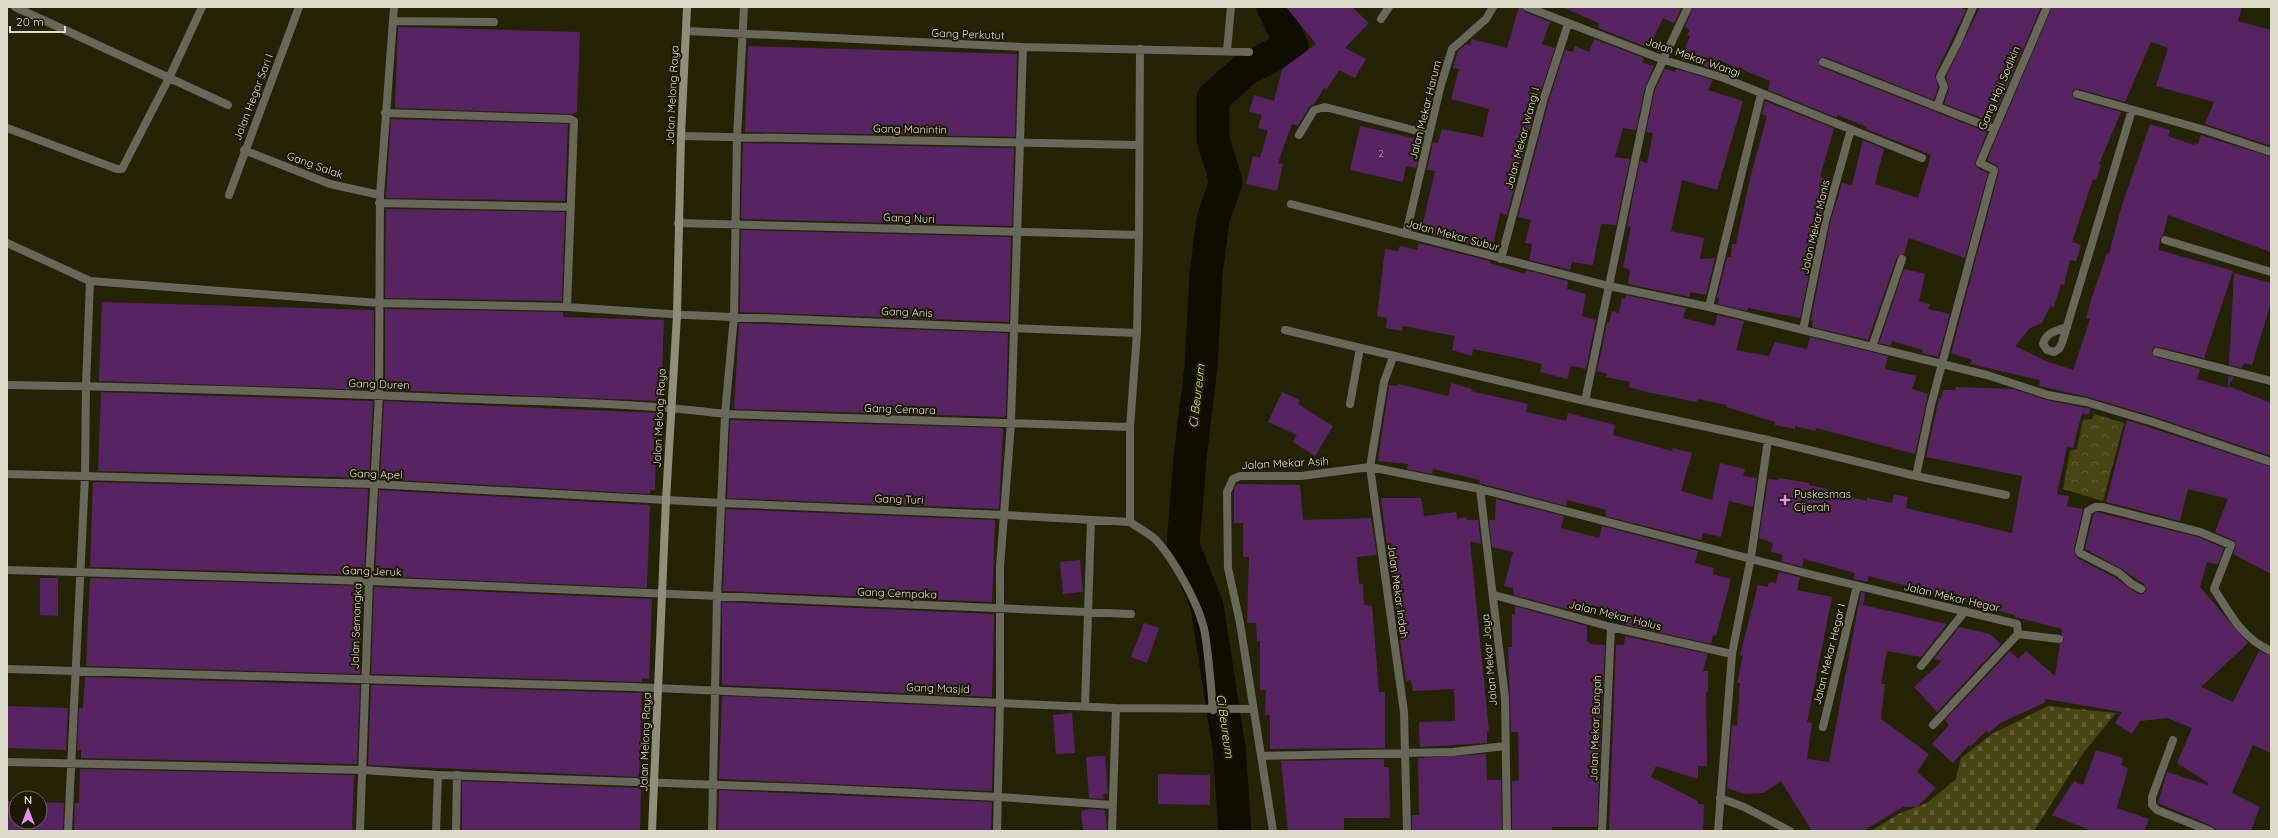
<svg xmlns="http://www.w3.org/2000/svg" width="2278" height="838" font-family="Quicksand,sans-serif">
  <defs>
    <pattern id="forest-crowns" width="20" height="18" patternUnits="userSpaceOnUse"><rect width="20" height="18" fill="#484515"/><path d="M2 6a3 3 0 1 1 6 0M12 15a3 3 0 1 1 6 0" fill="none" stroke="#625f36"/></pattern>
    <pattern id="cemetery-stones" width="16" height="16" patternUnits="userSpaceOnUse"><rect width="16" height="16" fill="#484515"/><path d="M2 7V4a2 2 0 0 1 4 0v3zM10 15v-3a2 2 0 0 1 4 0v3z" fill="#625f36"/></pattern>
  </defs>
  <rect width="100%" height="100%" fill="#252306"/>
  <path fill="url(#forest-crowns)" d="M2094,414L2124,423L2103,501L2063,489L2070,451L2077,449L2083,420L2092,419Z"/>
  <path fill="url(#cemetery-stones)" d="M2048,706L2116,713L2084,752L2034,831H1871L1898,814L1927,803L1956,779L1961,758L1992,734Z"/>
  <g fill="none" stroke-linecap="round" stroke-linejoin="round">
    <path stroke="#0f0c00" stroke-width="33" d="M1235,831L1229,748L1207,606L1183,546L1190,458L1201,366L1206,274L1213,219L1226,182L1213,139V98L1246,69L1292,46L1273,7"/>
  </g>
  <path fill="#572462" d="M1286,7H1352L1369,23L1345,48L1366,59L1355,78L1339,70L1327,89L1324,88L1314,104L1309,107L1298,126L1292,124L1278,163L1283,164L1277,191L1246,184L1253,156L1260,158L1268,131L1258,128L1262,115L1249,112L1254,95L1274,101L1282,69L1316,44Z
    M1519,7H1522L1525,12L1550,22L1542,44L1555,48L1539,97L1507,215L1500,213L1492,250L1421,232L1435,171L1427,170L1433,142L1438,143L1442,129L1483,137L1489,109L1451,99L1459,69L1453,68L1458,51L1466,44L1470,45L1472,39L1507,48Z
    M1562,7H1682L1674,23L1663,18L1649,48L1598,28L1599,23Z
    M1693,7H1959L1966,10L1935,75L1938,87L1934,100L1825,57L1820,58L1818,60L1821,67L1987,132L1975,163L1977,168L1988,173L1965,258L1909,238L1904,254L1897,257L1868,340L1812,327L1813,320H1811L1830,223L1842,183L1852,185L1863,140L1884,149L1875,184L1918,198L1931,155L1866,129L1867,127L1837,115V118L1768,90L1770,81L1721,61L1717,70L1681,59L1690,36L1687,35L1690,30L1685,27Z
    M1980,7H2041L1992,122L1944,104L1949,88L1946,77Z
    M2052,7H2242L2238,21L2271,30V146L2205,124L2214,102L2156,86L2168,48L2151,42L2125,102L2078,89L2073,90L2072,95L2075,99L2121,112L2099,164L2101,165L2096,180L2093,179L2072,242L2081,245L2076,261L2070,260L2064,285L2061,284L2054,307L2050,306L2042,323L2030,328L2015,346L2046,361L2073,370L2090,319L2086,318L2092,297L2107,253L2109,254L2121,208L2150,124L2170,130L2168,136L2194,145L2195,143L2198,144L2201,135L2271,157V252L2168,215L2163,235L2160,239L2159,250L2233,271L2204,358L2158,347L2153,348L2152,351L2156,357L2200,369L2197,379L2228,388V376L2234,377L2228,386L2271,403V456L2155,417L2088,397L2039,386L2040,380L1970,364L1972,360L1951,353L1999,171L1998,166L1987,160Z
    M398,27L580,32L577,112L572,114L395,108Z
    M1594,39L1644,58L1642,63L1654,66L1645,87L1636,130L1623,128L1615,157L1630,159L1616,225L1601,224L1593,265L1572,262L1570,270L1529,260L1532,244L1525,243L1531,220L1518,217L1549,100L1565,50L1573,52L1575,46L1589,52Z
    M748,46L1017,54L1015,137L745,132Z
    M1665,69L1675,72L1676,69L1713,80L1708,90L1743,101L1717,190L1682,180L1671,231L1704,238L1700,259L1715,258L1706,295L1691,292L1689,297L1628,284L1630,270L1623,267L1631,227L1627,226L1640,161L1647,163L1653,133L1646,132L1655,90Z
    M1765,101L1834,128L1820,177L1831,180L1820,221L1800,318L1748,308L1747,311L1718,304L1719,298L1717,297L1727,257H1731L1732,244H1736L1750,178L1767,116L1762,114Z
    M391,119L568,124L565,201L386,198Z
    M1360,126L1422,140L1416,168L1406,166L1403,182L1350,170Z
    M743,143L1014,148L1012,226L741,219Z
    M386,209L565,212L562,301L385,298Z
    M741,230L1011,237L1009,322L740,312Z
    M1419,243L1490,261V263L1525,274L1526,270L1568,281L1567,289L1586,294L1582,316L1596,320L1586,369L1571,366L1567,379L1540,372L1542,364L1513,357L1473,349L1472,356L1452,350L1455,336L1403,326L1402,331L1386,328L1387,318L1377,316L1385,249L1398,251L1400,246L1417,250Z
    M1904,269L1925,274L1919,301L1930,304L1928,309L1950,314L1938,357L1922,353L1923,350L1892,341L1891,346L1879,343Z
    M2234,273L2271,283V303L2252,365L2245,363L2241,368L2229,365Z
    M1626,295L1686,308L1683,318L1715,326L1717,315L1744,321L1736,350L1769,356L1775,342L1807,349L1810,337L1888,356L1885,369L1917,376L1912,389L1928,394L1915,454L1816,428L1815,431L1795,426V429L1775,425V422L1726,407L1727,405L1698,399L1696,402L1647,392L1629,387L1630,382L1606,377L1607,374L1597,371L1607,323H1609L1612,311L1619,313L1622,298L1625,299Z
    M102,302L374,310V390L99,381Z
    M385,309L563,312V317L664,320L661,401L385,390Z
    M739,323L1008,333L1006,416L1003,417L734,409Z
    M1451,383L1472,389L1471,391L1528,404L1526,412L1566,421L1568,413L1615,425L1613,435L1672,451L1673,448L1692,453L1681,491L1712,500L1720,463L1745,469L1743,476L1757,478L1753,507L1729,501L1721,537L1703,533L1701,540L1605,516L1606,510L1567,500L1566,506L1479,483L1480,480L1433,469L1432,474L1407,469L1408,464L1378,461L1389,385L1398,386V384L1448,396Z
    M1956,387L2013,389L2047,400L2090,409L2089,415L2082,413L2073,448L2067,447L2057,494L2069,496L2067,506L2083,509L2074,549L2077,558L2116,578L2138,594H2143L2146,591L2144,584L2122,569L2085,549L2093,515L2096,512L2198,537L2224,548L2218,565L2207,562L2200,587L2248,643L2201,687L2233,702L2259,651L2271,656V753L2253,745L2232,793L2260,807L2251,831H2217L2212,826L2158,803L2167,772L2208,785V783L2177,763L2192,728L2167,718L2140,721L2132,734L2115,723L2122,712L2046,699L2044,703L2000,723L1989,733L1986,731L1971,746L1969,745L1953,763L1932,744L1949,725L1945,720L2010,651L2018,659L2026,651L2055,676L2060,644L2064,640L2061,634L2062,629L2015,617V615L1869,576L1867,582L1853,579L1855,573L1804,559L1802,567L1781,561L1783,555L1771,552L1773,543L1759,538L1768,479L1779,480V478L1809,483V485L1837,491L1836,494L1867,501V498L1892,503L1894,494L1908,497L1906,508L2012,533L2022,476L1926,457L1939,398L1941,399L1943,390H1955Z
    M101,392L373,401L369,478L98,471Z
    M1282,392L1300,400L1298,404L1333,426L1315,456L1293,442L1297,435L1268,422Z
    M384,401L657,413L655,490H650V494L380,479Z
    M730,420L1003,428L999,509L727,498Z
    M2127,420L2271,467V574L2233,554L2236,547L2235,541L2215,532L2228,499L2188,489L2180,521L2106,502Z
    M93,482L368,489L364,575L90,567Z
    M1237,484L1300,485L1303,520L1371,518L1377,555L1357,557L1359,584H1363L1364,605L1372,606L1379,692H1385V748L1270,749V715H1265L1266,690H1260V641H1257L1256,623H1247L1249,557H1243V523H1234V489Z
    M379,490L650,505L647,588L375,576Z
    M1381,498H1421L1424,516L1456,512L1457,519L1466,517L1467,520H1478L1481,544L1470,541L1489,731H1487V743L1420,747L1419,722L1455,721L1454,689L1413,691L1411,680L1406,681L1395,607H1397L1392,555H1388Z
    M1496,499L1564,516L1561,528L1599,538L1602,526L1698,551L1695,563L1714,568L1713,574L1731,579L1716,636L1713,635L1711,644L1626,625V616L1592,605L1589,615L1514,595L1513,588L1504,586L1513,552L1492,547L1489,520H1495Z
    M726,509L995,520L992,602L723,591Z
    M1080,560L1083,592L1063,594L1060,562Z
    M1779,572L1800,577L1797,590L1832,597L1807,722L1812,723L1807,759L1829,762L1861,592L1865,593L1863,605L1947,624L1921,657L1887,651L1881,684H1885L1881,719L1929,754L1917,772L1936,788L1917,807H1903L1863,831H1812L1781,781L1764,793L1744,794L1727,788L1732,725L1737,726L1740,683H1737L1743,656L1740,655L1758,585L1768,587L1769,582L1776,583Z
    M40,578H58V616L40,615Z
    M90,578L363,586L360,674L86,666Z
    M374,587L652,599L649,679L642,678V682L371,674Z
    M722,602L994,614L992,697L722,685Z
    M1515,606L1587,626V642H1590L1589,644L1605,645L1597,827H1552V831H1512V781H1519L1518,732H1511L1508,647H1512V614H1515Z
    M1144,623L1159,628L1147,663L1131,657Z
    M1959,627L1990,634L2001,644L1937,712L1914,687L1942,661L1934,659Z
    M1625,636L1708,654L1703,671H1708V692H1706L1707,766H1698V779L1656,766L1651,777L1698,801V804H1704L1703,831H1609L1616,645H1624Z
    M85,677L360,685L357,764L81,758V750H77L79,708H83Z
    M371,685L642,693L639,777L368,765Z
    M722,696L994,708L992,791L719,779Z
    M7,706L68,708L66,750L7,748Z
    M1072,713L1075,753L1056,754L1053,715Z
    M2096,750L2123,758L2121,765L2128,768L2117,808L2149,819L2144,831H2092L2052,815L2074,781L2083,785Z
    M1486,754L1487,780H1501L1502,831H1412V815H1419L1418,758Z
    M1105,756L1108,794H1103L1104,799L1089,798L1086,757Z
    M1384,759V767H1389L1390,818H1344V831H1288L1281,761Z
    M80,769L354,775L352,831H74L75,803H79Z
    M1158,774L1210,775V805L1158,804Z
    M462,781L641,788L640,831H462Z
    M719,790L992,802L991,831H718Z
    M7,801H16V822H40V802L64,803L63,831H7Z
    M1090,809L1105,810L1107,831H1083L1081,811Z"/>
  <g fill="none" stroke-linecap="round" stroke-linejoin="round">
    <path stroke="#67675a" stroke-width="8" d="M1350,404L1360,348
      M1720,798L1744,807L1790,831
      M436,831L438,775"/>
    <path stroke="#67675a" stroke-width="8" d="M15,7L228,105
      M1527,7L1664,60L1724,78L1922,158
      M1381,19L1389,7
      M393,21L494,22
      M686,31L1023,47L1249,52
      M1227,51L1231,7
      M1823,62L1994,129
      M2077,94L2205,130L2271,152
      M1937,107L1944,87L1940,77L1957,44L1973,7
      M385,113L570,119L574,121L567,307
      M7,128L117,169H122L170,76L202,7
      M1299,135L1314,110L1325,107L1429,134
      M681,136L1139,145
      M244,150L330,184L380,195
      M229,195L299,7
      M379,203L571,207
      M1291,204L1609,286L1709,307L1987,375L2048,395L2086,402L2153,422L2271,462
      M678,223L1139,235
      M1406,234L1440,88L1452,49L1486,19L1493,7
      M2165,240L2271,272
      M7,243L90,281L379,303L567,307L685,315L1137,333
      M1501,259L1544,98L1568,24
      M1709,307L1761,94
      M2067,327C2056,331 2046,332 2043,344L2047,350L2054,352L2059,349L2062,343L2132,110
      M1285,330L1585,401L1768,440L1916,476L2006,495
      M1803,330L1825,222L1851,129
      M1872,347L1902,259
      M2157,352L2271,381
      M1393,357L1384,382L1370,467L1404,712L1407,831
      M7,385C154,387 301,392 447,398C540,402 633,402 725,414L1130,427
      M1585,401L1650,88L1688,7
      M7,474L374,484L721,503L1004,515L1130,522
      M1916,476L1931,405L1994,170L1980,163L2047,7
      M1480,489L1505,698L1507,831
      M1130,522V427L1137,333L1139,235L1140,49
      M1130,522C1138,528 1149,533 1156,540C1174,559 1201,608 1205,634C1209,659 1211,685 1213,710
      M7,570L369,581L1131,614
      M2141,589L2132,584L2119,573L2080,553L2079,550L2088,511L2095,507H2102L2200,532L2231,545L2214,589C2231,615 2242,638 2271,651
      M1494,595L1611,627L1732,654
      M2018,634L2059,639
      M1921,666L1965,611
      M7,669L633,687L1116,708L1253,709
      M1085,706L1091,520
      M1823,727L1857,586
      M2173,740L2152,797V805L2157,810L2210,831
      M1262,756L1453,752L1505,746
      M7,762L363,770L438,775L808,788L999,797L1113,805
      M68,831L85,476L86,385L90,281
      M360,831L369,581L379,395L380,195L394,7
      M456,831L457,775
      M712,831L717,597L725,414L734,316L737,137L744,7
      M997,831L1000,702V567L1011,423L1023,47
      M1112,831L1116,708
      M1273,831L1240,623L1228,568L1227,492L1233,479L1240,476H1301L1370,467L1480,489L1813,575L2017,624L2018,634L1933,725
      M1602,831L1611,627
      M1718,831L1732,654L1751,557L1768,440"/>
    <path stroke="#8f8e79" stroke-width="8" d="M652,831L666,500L677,315L681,136L687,7"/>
  </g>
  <path fill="#ea8dfd" stroke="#1b1900" stroke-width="1.5" d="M1783 494h4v4h4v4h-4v4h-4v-4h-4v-4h4z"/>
  <g text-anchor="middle" stroke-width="4" stroke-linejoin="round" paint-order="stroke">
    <g font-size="9" fill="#bcafb2">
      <text x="1381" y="157">2</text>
    </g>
    <g font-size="11" fill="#ddc" stroke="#1b1900">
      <text transform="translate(968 34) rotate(2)" y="4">Gang Perkutut</text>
      <text transform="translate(1693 57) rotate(19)" y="4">Jalan Mekar Wangi</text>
      <text transform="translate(1999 88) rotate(-67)" y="4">Gang Haji Sodikin</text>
      <text transform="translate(672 95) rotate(-87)" y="4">Jalan Melong Raya</text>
      <text transform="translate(253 97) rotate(-69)" y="4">Jalan Hegar Sari I</text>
      <text transform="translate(1425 110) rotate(-76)" y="4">Jalan Mekar Harum</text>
      <text transform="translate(910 129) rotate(1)" y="4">Gang Manintin</text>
      <text transform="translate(1522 138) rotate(-75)" y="4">Jalan Mekar Wangi I</text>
      <text transform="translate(315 165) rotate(20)" y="4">Gang Salak</text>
      <text transform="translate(909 218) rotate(2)" y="4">Gang Nuri</text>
      <text transform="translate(1815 227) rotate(-77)" y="4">Jalan Mekar Manis</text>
      <text transform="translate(1453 235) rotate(15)" y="4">Jalan Mekar Subur</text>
      <text transform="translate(907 312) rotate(2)" y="4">Gang Anis</text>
      <text transform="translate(379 384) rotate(2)" y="4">Gang Duren</text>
      <text transform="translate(900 409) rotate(2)" y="4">Gang Cemara</text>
      <text transform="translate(659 418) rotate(-87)" y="4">Jalan Melong Raya</text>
      <text transform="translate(1285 463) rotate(-3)" y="4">Jalan Mekar Asih</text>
      <text transform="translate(376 474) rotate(2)" y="4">Gang Apel</text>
      <text transform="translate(899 499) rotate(2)" y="4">Gang Turi</text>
      <text transform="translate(372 571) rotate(2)" y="4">Gang Jeruk</text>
      <text transform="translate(1398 591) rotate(82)" y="4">Jalan Mekar Indah</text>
      <text transform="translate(897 593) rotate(2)" y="4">Gang Cempaka</text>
      <text transform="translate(1952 597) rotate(13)" y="4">Jalan Mekar Hegar</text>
      <text transform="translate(1615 615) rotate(14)" y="4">Jalan Mekar Halus</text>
      <text transform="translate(356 626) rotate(-88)" y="4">Jalan Semangka</text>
      <text transform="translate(1829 654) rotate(-76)" y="4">Jalan Mekar Hegar I</text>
      <text transform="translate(1489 660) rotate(-95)" y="4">Jalan Mekar Jaya</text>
      <text transform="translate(938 688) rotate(2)" y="4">Gang Masjid</text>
      <text transform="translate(1595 728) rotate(-88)" y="4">Jalan Mekar Bungah</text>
      <text transform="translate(645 742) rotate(-88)" y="4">Jalan Melong Raya</text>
    </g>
    <g font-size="11" fill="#ddc" stroke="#1b1900" text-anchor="start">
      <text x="1794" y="498">Puskesmas<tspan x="1794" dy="13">Cijerah</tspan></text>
    </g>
    <g font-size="12" font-style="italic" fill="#ebe466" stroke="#1b1900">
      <text transform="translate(1197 396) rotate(-83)" y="4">Ci Beureum</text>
      <text transform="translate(1225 726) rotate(82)" y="4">Ci Beureum</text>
    </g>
  </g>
  <rect width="2278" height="838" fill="none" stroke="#ddddcc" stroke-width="16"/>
  <g transform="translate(28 810)"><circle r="19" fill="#1b1900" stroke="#696752"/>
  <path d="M0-3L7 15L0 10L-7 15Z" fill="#ea8dfd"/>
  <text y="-6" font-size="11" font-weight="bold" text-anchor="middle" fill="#ddddcc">N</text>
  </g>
  <path d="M10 26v6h55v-6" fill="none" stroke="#ddddcc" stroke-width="2"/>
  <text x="16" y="26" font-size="12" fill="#ddddcc" stroke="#1b1900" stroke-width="3" paint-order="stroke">20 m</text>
</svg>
